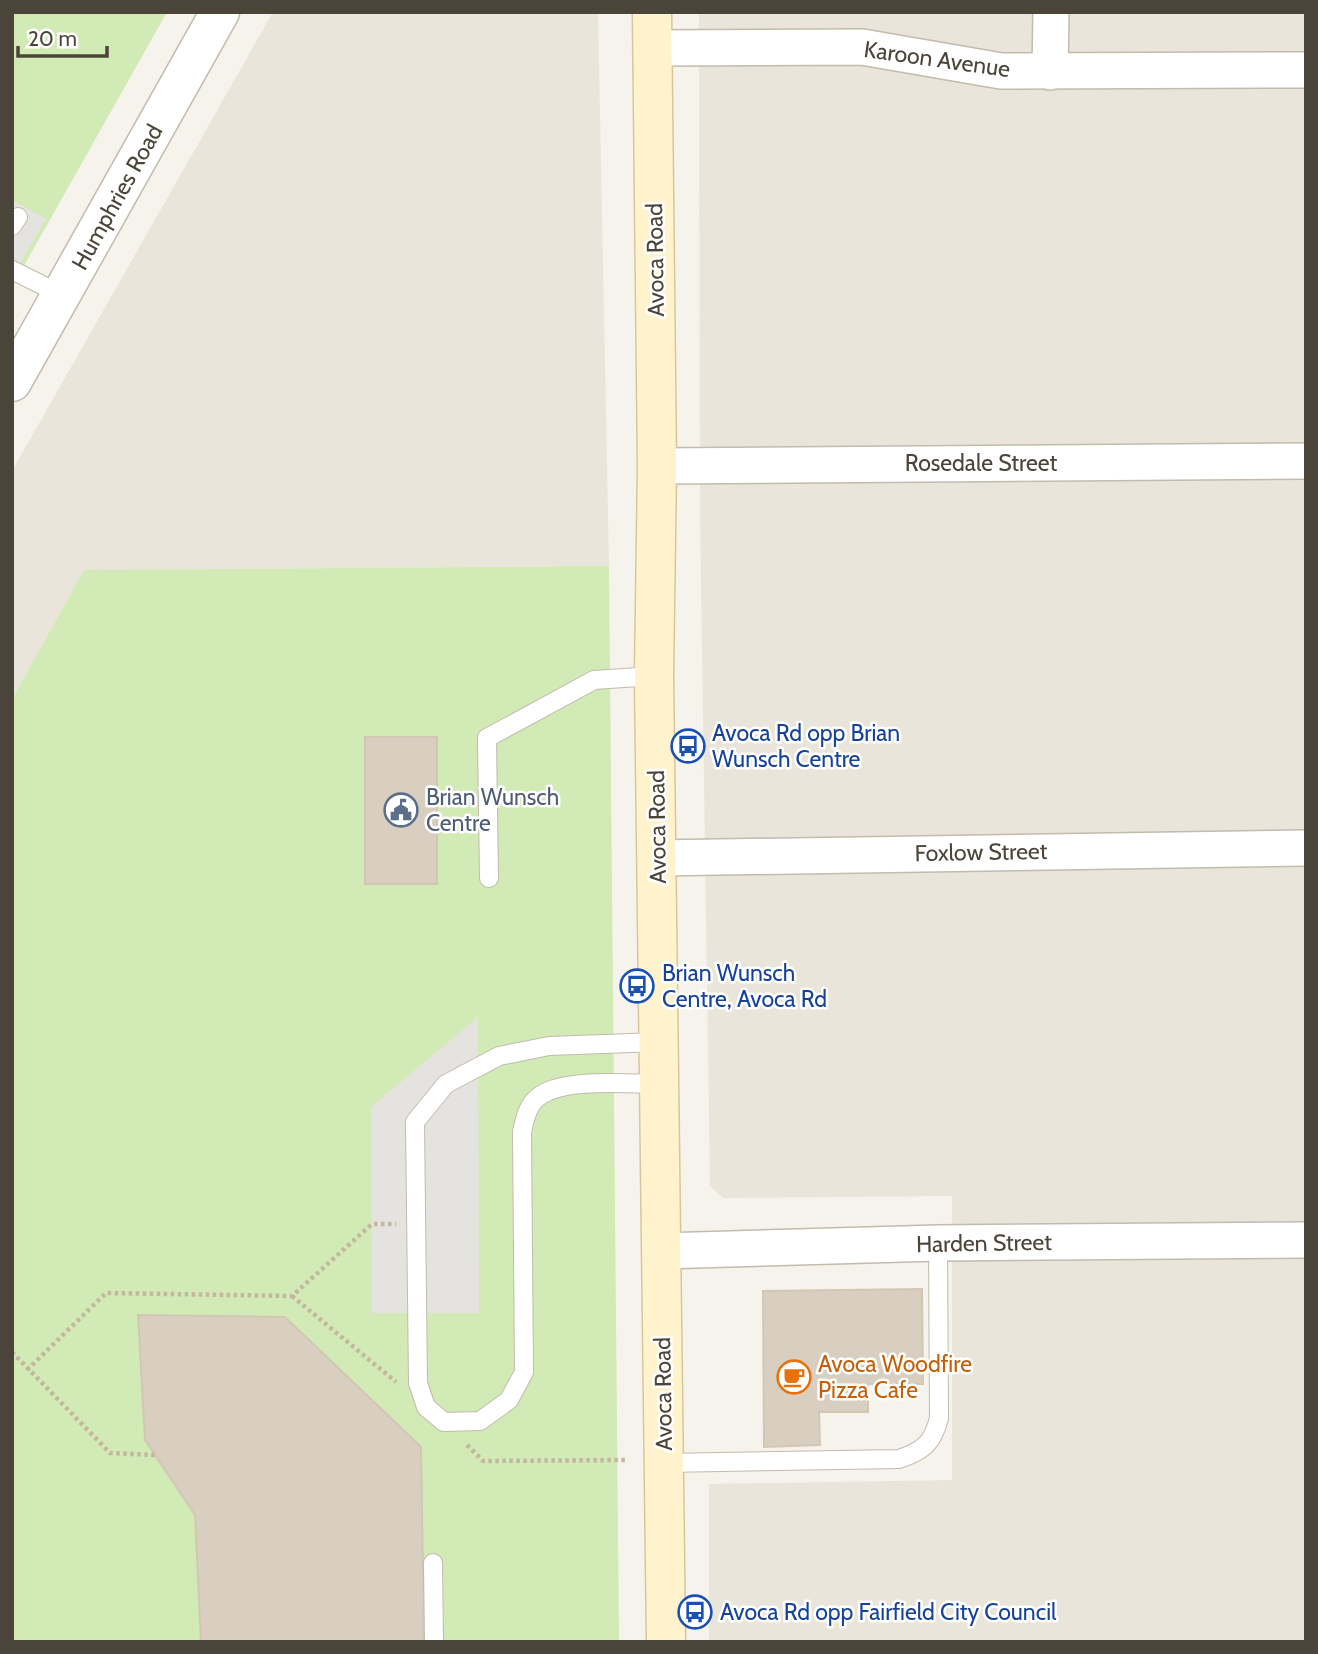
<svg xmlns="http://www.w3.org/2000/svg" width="1318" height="1654" font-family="Cabin,sans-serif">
  <rect width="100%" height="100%" fill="#f6f3ec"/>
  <path fill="#eae5da" d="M273,12H598L609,566L84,570L12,699V471Z
    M699,12H1306V1642H709V1484L952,1480V1196L723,1198L710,1186L700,514Z"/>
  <path fill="#d2eab5" d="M12,12H167L12,287Z
    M609,566L619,1642H12V699L84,570Z"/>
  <path fill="#e5e3e0" d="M12,200L46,219L12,277Z
    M478,1017L479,1313H372L371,1107Z"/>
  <path fill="#d8cfc1" stroke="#d3c7b4" stroke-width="2" d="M365,737H437V884H365Z
    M922,1289L923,1384H868V1412H819L820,1445L764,1447L763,1291Z
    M138,1315L285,1317L421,1447L424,1642H201L195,1515L145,1440Z"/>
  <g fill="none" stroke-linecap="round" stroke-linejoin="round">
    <defs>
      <path id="service" d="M12,226L18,217
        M12,270L62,295
        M489,878L487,738L594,680L654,676
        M659,1042L549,1046L499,1056L446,1084L415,1122L418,1383L426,1407L444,1422L480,1421L509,1400L524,1372L522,1132C525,1118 528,1103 541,1095C566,1078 629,1084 660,1084
        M664,1463L899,1459C923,1451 933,1443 939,1418L938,1243
        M433,1563L434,1642"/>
      <path id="minor" d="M652,48L862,47L1001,71L1306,70
        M1050,72L1051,12
        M657,466L1306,461
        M657,858L1306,848
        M661,1251L938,1243L1306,1240"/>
      <path id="tertiary" d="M12,382L220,12"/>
      <path id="secondary" d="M652,12L657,466L654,676L666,1642"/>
    </defs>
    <use href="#service" stroke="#c2bbae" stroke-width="20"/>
    <use href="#minor" stroke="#c2bbae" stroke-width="38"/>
    <use href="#tertiary" stroke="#c2bbae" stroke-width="41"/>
    <use href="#secondary" stroke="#d6c79b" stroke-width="41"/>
    <path stroke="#c4b79f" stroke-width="4.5" stroke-dasharray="3.5 3.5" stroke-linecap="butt" d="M292,1296L396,1382
      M12,1352L110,1453L155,1455
      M27,1370L106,1293L292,1296L372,1224H396
      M467,1445L483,1461L626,1460"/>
    <use href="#service" stroke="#fff" stroke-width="18"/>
    <use href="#minor" stroke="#fff" stroke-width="35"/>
    <use href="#tertiary" stroke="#fff" stroke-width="38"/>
    <use href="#secondary" stroke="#fff3cd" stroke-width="38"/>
  </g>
  <defs>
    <symbol id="bus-ring" viewBox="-11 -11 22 22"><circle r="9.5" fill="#fff" stroke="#1a4fb4" stroke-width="1.5"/><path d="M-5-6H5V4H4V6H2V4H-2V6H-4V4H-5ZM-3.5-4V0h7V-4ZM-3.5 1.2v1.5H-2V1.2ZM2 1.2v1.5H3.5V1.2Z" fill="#1a4fb4"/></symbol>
    <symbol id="civic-ring" viewBox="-11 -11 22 22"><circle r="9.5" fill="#fff" stroke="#5c6f8a" stroke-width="1.5"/><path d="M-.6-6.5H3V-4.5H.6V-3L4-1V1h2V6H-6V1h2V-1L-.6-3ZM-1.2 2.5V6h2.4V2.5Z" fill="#5c6f8a"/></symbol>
    <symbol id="cafe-ring" viewBox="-11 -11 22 22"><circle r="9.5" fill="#fff" stroke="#e8710a" stroke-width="1.5"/><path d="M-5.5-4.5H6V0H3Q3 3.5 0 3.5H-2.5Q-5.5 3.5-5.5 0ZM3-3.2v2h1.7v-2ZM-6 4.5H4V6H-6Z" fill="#e8710a"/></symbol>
  </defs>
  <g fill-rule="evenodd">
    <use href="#bus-ring" x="669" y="727" width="38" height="38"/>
    <use href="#civic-ring" x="382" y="791" width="38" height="38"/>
    <use href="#bus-ring" x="618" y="967" width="38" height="38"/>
    <use href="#cafe-ring" x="775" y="1358" width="38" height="38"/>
    <use href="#bus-ring" x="676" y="1593" width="38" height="38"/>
  </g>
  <g text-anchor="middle" stroke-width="5" stroke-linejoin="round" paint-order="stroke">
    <g font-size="23" fill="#4b4439" stroke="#fff">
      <text transform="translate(937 59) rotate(8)" y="8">Karoon Avenue</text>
      <text transform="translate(117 197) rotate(-61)" y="8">Humphries Road</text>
      <text transform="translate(655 260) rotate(-91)" y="8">Avoca Road</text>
      <text x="981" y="471">Rosedale Street</text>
      <text transform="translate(657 827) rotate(-91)" y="8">Avoca Road</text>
      <text transform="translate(981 852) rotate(-1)" y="8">Foxlow Street</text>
      <text transform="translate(984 1243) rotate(-1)" y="8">Harden Street</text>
      <text transform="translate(663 1394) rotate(-91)" y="8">Avoca Road</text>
    </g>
    <g font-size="23" fill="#164399" stroke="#fff" text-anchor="start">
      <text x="712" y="741">Avoca Rd opp Brian<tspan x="712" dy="26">Wunsch Centre</tspan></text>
      <text x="662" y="981">Brian Wunsch<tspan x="662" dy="26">Centre, Avoca Rd</tspan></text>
      <text x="720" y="1620">Avoca Rd opp Fairfield City Council</text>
    </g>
    <g font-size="23" fill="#4e5e75" stroke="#fff" text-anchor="start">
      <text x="426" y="805">Brian Wunsch<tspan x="426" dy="26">Centre</tspan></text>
    </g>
    <g font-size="23" fill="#c56008" stroke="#fff" text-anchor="start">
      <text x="818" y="1372">Avoca Woodfire<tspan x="818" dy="26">Pizza Cafe</tspan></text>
    </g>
  </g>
  <rect width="1318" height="1654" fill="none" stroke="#4b4439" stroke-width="28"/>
  <path d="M18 46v10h89v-10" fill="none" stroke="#4b4439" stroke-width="3.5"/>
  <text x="28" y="46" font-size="21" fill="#4b4439" stroke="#ffffff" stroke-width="5" paint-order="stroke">20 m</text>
</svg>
